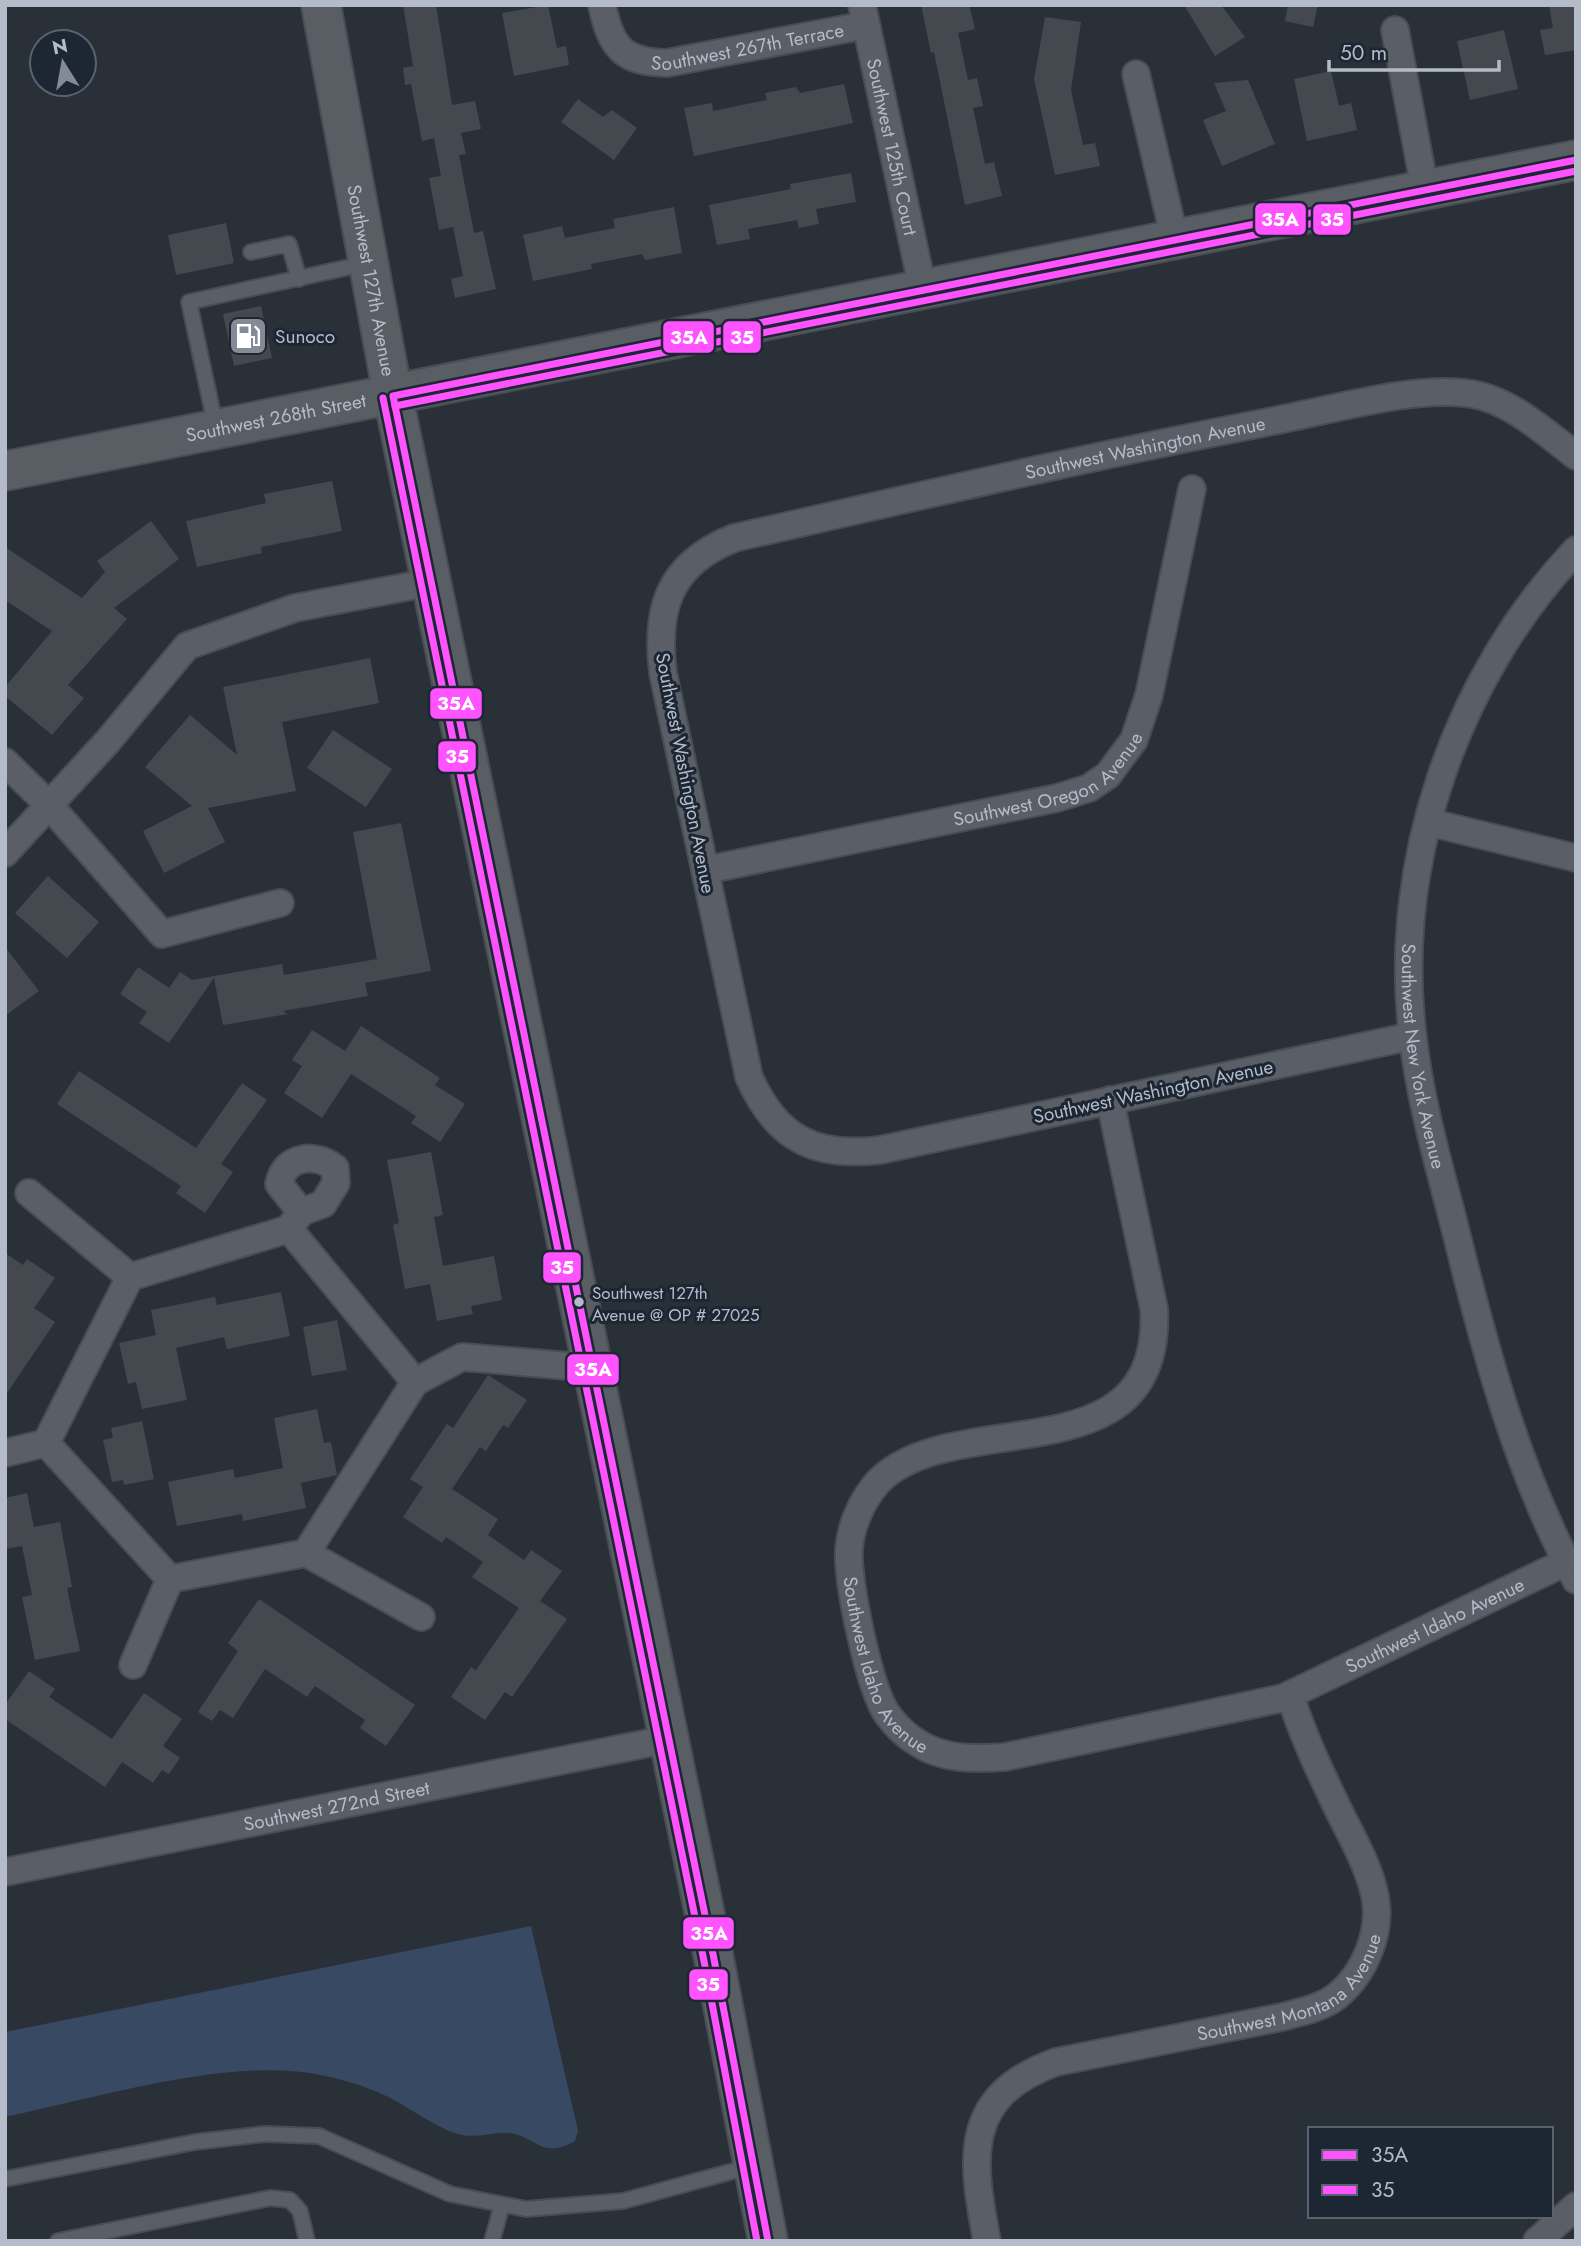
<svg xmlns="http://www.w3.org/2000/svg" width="1581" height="2246" font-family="Jost,sans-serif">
  <rect width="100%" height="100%" fill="#2a3038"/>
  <path fill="#384963" d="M531,1926L578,2131L575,2141C539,2161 536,2134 506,2133C490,2132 475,2139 458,2134C432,2126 407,2105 382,2094C363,2085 337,2078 316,2074C226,2058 96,2098 5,2117V2032Z"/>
  <path fill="#444950" d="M403,5H436L452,105L475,101L481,129L461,133L466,154L459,155L474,233L483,231L496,289L455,298L451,279L463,276L453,227L439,230L429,178L441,176L434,138L422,141L411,84L405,85L403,68L413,66Z
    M548,5L557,48L566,46L569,65L514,76L502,13Z
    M921,5H969L975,29L958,33L968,80L977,78L983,106L973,108L985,164L994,162L1002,196L965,205L934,52L931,53Z
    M1184,5H1221L1245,37L1215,56Z
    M1288,5H1318L1313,27L1285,21Z
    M1549,5H1576V50L1545,55L1540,30L1553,28Z
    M1045,17L1081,22L1071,90L1083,145L1095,143L1100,166L1055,175L1034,79Z
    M1504,30L1518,89L1470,100L1457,41Z
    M1331,71L1339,106L1351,103L1357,130L1307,141L1294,79Z
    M1248,80L1275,144L1222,166L1203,120L1226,111L1214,83Z
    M844,84L853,123L694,156L684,108L712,103L713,111L767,100L765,93L796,87L800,93Z
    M578,99L603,117L612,110L637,128L614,160L561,122Z
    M851,173L856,202L816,209L819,224L799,228L797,220L748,229L750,239L717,245L709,205L791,189L790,184Z
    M674,207L682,253L645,260L642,254L591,264L592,269L533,281L523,235L562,226L565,238L615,228L613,219Z
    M226,223L234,263L176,275L168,235Z
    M261,306L272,358L234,366L223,314Z
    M332,481L342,531L261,547L262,553L197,567L186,521L266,503L264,494Z
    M151,521L179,559L114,608L127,619L68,685L84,698L52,735L5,696V687L52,631L5,600V547L82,598L105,572L97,561Z
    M370,658L379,703L282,722L296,791L208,808L225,842L164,873L143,831L192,806L145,767L190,715L237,755L223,687Z
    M333,730L392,769L366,807L307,768Z
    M401,823L431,971L365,983L368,996L283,1011L288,1014L223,1025L214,978L169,1043L139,1023L147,1012L120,994L138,967L169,988L180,972L192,980L282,964L284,975L377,959L353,832Z
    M48,876L99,922L67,958L15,913Z
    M5,947L39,991L5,1016Z
    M361,1026L440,1078L435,1085L465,1104L440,1142L411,1123L416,1116L351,1074L322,1118L284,1093L302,1066L292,1060L312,1030L345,1051Z
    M79,1071L196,1148L242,1083L267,1100L221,1164L233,1172L205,1213L176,1193L181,1186L57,1104Z
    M431,1152L443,1215L434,1217L443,1266L494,1256L502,1300L471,1306L473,1314L437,1321L430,1284L405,1289L393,1225L399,1223L387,1160Z
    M5,1253L23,1265L27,1259L55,1278L34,1308L55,1322L5,1396Z
    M281,1292L290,1336L227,1349L224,1337L176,1348L187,1400L142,1409L136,1382L128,1384L119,1343L156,1335L151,1310L215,1297L217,1305Z
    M337,1320L347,1370L312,1376L303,1327Z
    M488,1375L527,1400L508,1428L503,1425L486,1451L480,1447L452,1489L498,1519L488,1535L524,1560L531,1550L562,1571L540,1601L567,1619L512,1697L505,1692L485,1720L451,1697L471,1667L476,1670L519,1608L472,1577L483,1562L446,1537L442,1543L403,1517L423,1487L410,1479L447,1424L453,1428Z
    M317,1409L324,1443L331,1442L337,1475L301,1483L306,1508L243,1521L242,1514L177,1526L168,1482L233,1469L235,1478L283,1468L274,1418Z
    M142,1421L154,1479L124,1485L123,1480L112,1482L103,1440L113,1438L111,1428Z
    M27,1493L34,1527L60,1522L72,1587L67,1588L80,1651L35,1660L22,1597L32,1595L22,1546L5,1549V1498Z
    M259,1599L415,1705L386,1746L360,1728L365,1720L315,1686L307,1697L265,1669L233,1718L220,1710L212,1721L198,1712L238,1651L228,1643Z
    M29,1671L55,1689L49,1697L112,1739L144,1693L182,1719L163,1746L180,1758L169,1774L162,1770L153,1783L122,1762L105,1787L5,1719V1705Z"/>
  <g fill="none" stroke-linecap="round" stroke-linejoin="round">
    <defs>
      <path id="lane" d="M251,252L289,244L299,279
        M216,428L189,302L368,263
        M5,2179L195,2142L265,2134L319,2136L450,2194L526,2209L623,2201L752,2166
        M58,2241L270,2198L290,2200L300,2211L307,2241
        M492,2241L502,2205"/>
      <g id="street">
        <path id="s1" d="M602,5C611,48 623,62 667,63L866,25"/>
        <path id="s2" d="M862,5L923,290"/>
        <path d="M1395,30L1425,190"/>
        <path d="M1136,74L1175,240"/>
        <path id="s3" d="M1576,550C1456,677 1391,863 1413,1038C1421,1108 1443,1179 1460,1248C1488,1362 1520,1476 1576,1580"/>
        <path d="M5,762L49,805L162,934L280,903"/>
        <path d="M1428,822L1576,858"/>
        <path d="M5,853L108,741L187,646L295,608L432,582"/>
        <path id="s4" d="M706,870L1057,798L1089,788L1108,775L1134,740L1149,695L1192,489"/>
        <path id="s5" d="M1412,1036L880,1150C814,1158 776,1138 749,1077L663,673C655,608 669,564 734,538C915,497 1096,455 1278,420C1335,409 1416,385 1472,394C1510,400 1546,433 1576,456"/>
        <path id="s6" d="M1110,1100L1154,1309C1163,1481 953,1404 878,1482C862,1500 851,1525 849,1549C847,1582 869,1687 887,1714C895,1725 906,1736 918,1743C944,1760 976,1759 1005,1757L1283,1698L1566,1562"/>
        <path d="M29,1193L130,1277"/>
        <path d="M301,1212L279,1184C284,1156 315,1152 335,1168L336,1183L323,1204L301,1212L289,1229L415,1382"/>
        <path d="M46,1443L170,1579"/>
        <path d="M5,1453L46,1443L130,1277L289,1229"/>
        <path d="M306,1553L415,1382L462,1357L592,1368"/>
        <path d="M133,1665L170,1579L306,1553L421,1617"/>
        <path id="s7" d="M5,1872L669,1739"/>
        <path id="s8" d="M987,2241C971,2158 962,2096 1056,2062L1282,2017C1300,2012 1322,2008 1337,1996C1365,1973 1382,1932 1375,1896C1369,1867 1353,1839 1340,1813C1321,1774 1303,1736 1290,1695"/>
        <path d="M1537,2241L1576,2206"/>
      </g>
      <g id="secondary">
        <path id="s9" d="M321,5L393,396L713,1954L768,2241"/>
        <path id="s10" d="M5,471L1576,160"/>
      </g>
    </defs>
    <use href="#lane" stroke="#484c53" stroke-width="18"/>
    <use href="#street" stroke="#484c53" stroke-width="30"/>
    <use href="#secondary" stroke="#484c53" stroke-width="42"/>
    <use href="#lane" stroke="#5a5e66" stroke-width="14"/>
    <use href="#street" stroke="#5a5e66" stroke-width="26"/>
    <use href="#secondary" stroke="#595d64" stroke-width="38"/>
    <defs>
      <path id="bus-1" d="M393,396L713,1954L768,2241
        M393,396L1576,160"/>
      <path id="bus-2" d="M383,398L703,1956L757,2241
        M395,406L1576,171"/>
    </defs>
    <use href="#bus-1" stroke="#1d2633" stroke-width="12"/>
    <use href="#bus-2" stroke="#1d2633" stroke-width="12"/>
    <use href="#bus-1" stroke="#ff53ff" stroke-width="7"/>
    <use href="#bus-2" stroke="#ff53ff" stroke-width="7"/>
  </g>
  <defs>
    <symbol id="fuel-square" viewBox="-11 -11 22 22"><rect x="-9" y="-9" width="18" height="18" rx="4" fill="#848b96" stroke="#1d2633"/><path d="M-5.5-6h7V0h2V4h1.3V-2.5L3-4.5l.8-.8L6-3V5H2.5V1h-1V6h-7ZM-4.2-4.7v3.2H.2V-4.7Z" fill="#fff"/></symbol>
  </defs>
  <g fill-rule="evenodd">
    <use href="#fuel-square" x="226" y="314" width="44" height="44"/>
  </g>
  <circle fill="#b4bcc9" stroke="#1d2633" stroke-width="2.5" cx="579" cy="1302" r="6"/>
  <g text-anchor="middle" stroke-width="6" stroke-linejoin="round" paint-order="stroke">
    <g font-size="17" fill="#b4bcc9" stroke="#1d2633" text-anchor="start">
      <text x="592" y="1299">Southwest 127th<tspan x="592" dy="22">Avenue @ OP # 27025</tspan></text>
    </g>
    <g font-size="19" fill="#b4bcc9" stroke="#1d2633">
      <text dy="7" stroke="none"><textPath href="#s1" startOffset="180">Southwest 267th Terrace</textPath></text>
      <text dy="7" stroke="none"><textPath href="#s2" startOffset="145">Southwest 125th Court</textPath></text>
      <text dy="7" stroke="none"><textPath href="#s9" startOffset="280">Southwest 127th Avenue</textPath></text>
      <text dy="7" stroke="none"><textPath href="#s10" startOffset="276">Southwest 268th Street</textPath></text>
      <text dy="7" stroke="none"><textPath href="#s5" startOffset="1710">Southwest Washington Avenue</textPath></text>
      <text transform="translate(686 773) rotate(79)" y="7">Southwest Washington Avenue</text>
      <text dy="7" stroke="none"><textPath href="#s4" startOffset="359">Southwest Oregon Avenue</textPath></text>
      <text dy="7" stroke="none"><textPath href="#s3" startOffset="550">Southwest New York Avenue</textPath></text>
      <text transform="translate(1153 1091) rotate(-12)" y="7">Southwest Washington Avenue</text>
      <text dy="7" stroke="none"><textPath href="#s6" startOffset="1405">Southwest Idaho Avenue</textPath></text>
      <text dy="7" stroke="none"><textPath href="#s6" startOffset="775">Southwest Idaho Avenue</textPath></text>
      <text dy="7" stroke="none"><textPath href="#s7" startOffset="338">Southwest 272nd Street</textPath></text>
      <text dy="7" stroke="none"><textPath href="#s8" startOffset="471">Southwest Montana Avenue</textPath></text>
    </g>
    <g font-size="19" fill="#b4bcc9" stroke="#1d2633" text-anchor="start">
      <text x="275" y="343">Sunoco</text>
    </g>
  </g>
  <g stroke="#1d2633" stroke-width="2.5">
    <rect x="1254" y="202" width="53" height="34" rx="7" fill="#ff53ff"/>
    <rect x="1312" y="203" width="40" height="33" rx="7" fill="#ff53ff"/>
    <rect x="662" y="320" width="53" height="34" rx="7" fill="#ff53ff"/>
    <rect x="722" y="320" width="40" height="34" rx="7" fill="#ff53ff"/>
    <rect x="429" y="687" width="54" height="33" rx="7" fill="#ff53ff"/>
    <rect x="437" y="740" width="40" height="33" rx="7" fill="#ff53ff"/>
    <rect x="542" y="1251" width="40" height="33" rx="7" fill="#ff53ff"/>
    <rect x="566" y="1353" width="54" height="33" rx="7" fill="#ff53ff"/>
    <rect x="682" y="1916" width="53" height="34" rx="7" fill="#ff53ff"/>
    <rect x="688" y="1968" width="41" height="33" rx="7" fill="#ff53ff"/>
  </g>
  <g font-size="19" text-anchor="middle" font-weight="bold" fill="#fff">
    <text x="1280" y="226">35A</text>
    <text x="1332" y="226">35</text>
    <text x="689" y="344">35A</text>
    <text x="742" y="344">35</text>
    <text x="456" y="710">35A</text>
    <text x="457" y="763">35</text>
    <text x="562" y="1274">35</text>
    <text x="593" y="1376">35A</text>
    <text x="709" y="1940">35A</text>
    <text x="708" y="1991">35</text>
  </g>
  <rect width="1581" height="2246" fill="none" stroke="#b4bcc9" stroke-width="14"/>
  <rect x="1308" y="2127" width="245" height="91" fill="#1d2633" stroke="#59626f" stroke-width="2"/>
  <rect x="1322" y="2150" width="35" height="10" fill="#ff53ff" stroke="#59626f" stroke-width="2"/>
  <text x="1371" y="2162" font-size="21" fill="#b4bcc9">35A</text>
  <rect x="1322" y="2185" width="35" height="10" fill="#ff53ff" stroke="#59626f" stroke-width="2"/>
  <text x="1371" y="2197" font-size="21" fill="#b4bcc9">35</text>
  <g transform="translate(63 63) rotate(349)"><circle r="33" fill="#1d2633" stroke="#59626f" stroke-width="2"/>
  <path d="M0-5L12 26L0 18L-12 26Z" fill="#848b96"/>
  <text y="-10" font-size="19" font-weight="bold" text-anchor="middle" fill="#b4bcc9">N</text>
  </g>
  <path d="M1329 60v10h170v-10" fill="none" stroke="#b4bcc9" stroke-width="3.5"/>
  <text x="1340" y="60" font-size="21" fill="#b4bcc9" stroke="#1d2633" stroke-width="5" paint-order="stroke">50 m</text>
</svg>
